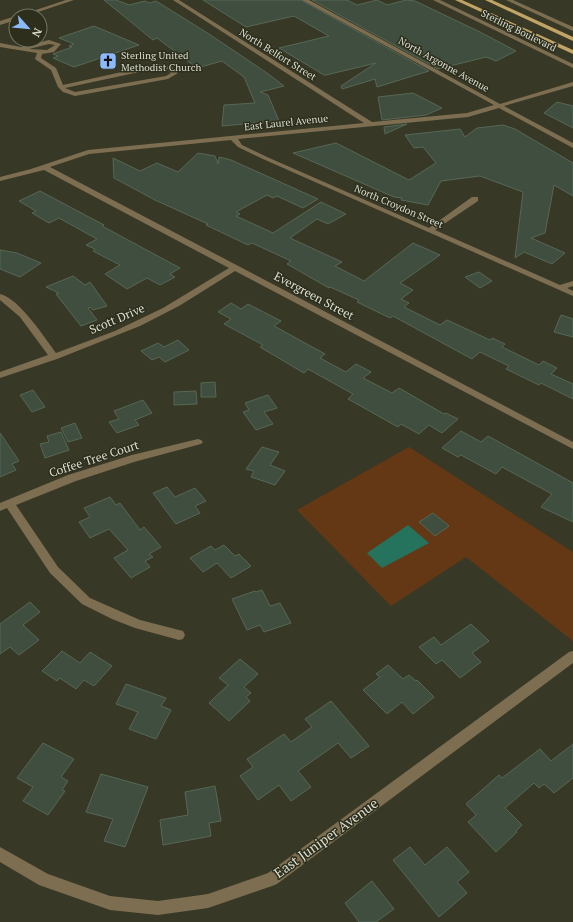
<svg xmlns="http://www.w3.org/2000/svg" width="573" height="922" font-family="'PT Serif',serif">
  <rect width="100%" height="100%" fill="#373926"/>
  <path fill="#653815" d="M409,447L573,552V641L466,557L391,606L297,510Z"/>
  <path fill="#25725d" d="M408,525L429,543L382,568L367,553Z"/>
  <path fill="#3f4e3e" stroke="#576756" d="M104,0H116L129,5L145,1L149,3L156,1L209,34L267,73L284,86L260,92L268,95L279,121L222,126L224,105L255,103L244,77L222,61L197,68L157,38L153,40Z
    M203,0H301L429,71L377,87L375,79L342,89L341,86L376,63L326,75H324L279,48L329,36L294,16L246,27Z
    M312,0H347L357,5L377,0L387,5L406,0L415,1L480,32L516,51L496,61L486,57L438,69Z
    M94,26L139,45L74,67L53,58L58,56L53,54L72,47L69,46L74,44L59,38Z
    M413,93L442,108L426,115L382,120L378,97Z
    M557,102L573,106V128L544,113Z
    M407,124L385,134L384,127Z
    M503,125L515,129L573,163V196L554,185L545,233L531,238L565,253L552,264L524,252L515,258L523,192L480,176L441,181L428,205L401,200L402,198L394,197L293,153L336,143L409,180L436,163L423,147L414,148L405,135L460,129L465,137L477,128Z
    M198,153L215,156L218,164L219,157L231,160L318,199L303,208L277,196L273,198L267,195L236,212L240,214L236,216L273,233L321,202L346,214L328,224L317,219L290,238L342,262L335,266L364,281L413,243L440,255L400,283L413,290L401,299L409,303L404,307L440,325L447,320L490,340L492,338L505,344L502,347L539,365L543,361L557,368L551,374L573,384V399L541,383L539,385L506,369L509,366L480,352L472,359L393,316L390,318L357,302L359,300L330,287L329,288L287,264L291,261L252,243L248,245L206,225L208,224L155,200L114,178L113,158L140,171L157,163L178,172Z
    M40,191L104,225L102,226L180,268L170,274L175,277L160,285L147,278L127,289L105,274L120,265L93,251L95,249L86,245L97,239L59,218L49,223L32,213L36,211L19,201Z
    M0,250L17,253L41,263L20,277L0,269Z
    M479,272L492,281L480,288L465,277Z
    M73,276L85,285L90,282L107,306L93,310L90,307L88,308L97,320L81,326L56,294L59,293L46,287Z
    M231,303L241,309L248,304L281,321L274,326L325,354L320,358L346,372L356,364L371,372L363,378L392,393L399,388L444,414L446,413L458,419L442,433L429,425L419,434L401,424L398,427L348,399L353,394L308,369L304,373L260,347L263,345L224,324L231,319L218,312Z
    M561,315L573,319V337L554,332Z
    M178,340L189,350L165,362L159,357L152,360L141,351L158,343L164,347Z
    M215,382L216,397H201V383Z
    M33,390L45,407L32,412L20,395Z
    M196,391L197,404L174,405V392Z
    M268,395L277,408L264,412L273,424L256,430L243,412L249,410L245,403Z
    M143,400L152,413L135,420L139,425L117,433L109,422L119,419L114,411Z
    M75,423L82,438L68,442L61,428Z
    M461,431L481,442L488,436L573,483V522L541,507L552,494L502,467L496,474L461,455L458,457L442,448Z
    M61,432L69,450L45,458L40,444L49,442L47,436Z
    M0,433L19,461L12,464L16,470L0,477Z
    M262,447L279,452L270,465L285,471L275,485L251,477L254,471L246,469Z
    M167,487L175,497L195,488L206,501L195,506L200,513L176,524L153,493Z
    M110,497L116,505L120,503L140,530L144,527L161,547L149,554L153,557L145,561L150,567L131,578L114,558L128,550L109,529L90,538L79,522L90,517L84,508Z
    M433,513L449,526L435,536L419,522Z
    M224,545L235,556L239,554L251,566L231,578L217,563L203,572L190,558L211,546L215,550Z
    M262,590L270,606L280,603L291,623L264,632L260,625L247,630L232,599L255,591L256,592Z
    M30,602L40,612L23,625L39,640L19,655L10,647L0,654V624Z
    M471,624L489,641L472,653L481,662L460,678L442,660L436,664L419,647L434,637L441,645Z
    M62,651L80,663L90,652L112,666L94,686L84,680L76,689L60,678L57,681L42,671Z
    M240,659L258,674L244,687L251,693L246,697L250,701L229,721L209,703L228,685L219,678Z
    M388,665L403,679L409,675L416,681L417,680L434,697L413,714L402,702L387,714L363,690L380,677L376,674Z
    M126,684L166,698L161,706L171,710L156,739L129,729L138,712L116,704Z
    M331,701L369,746L351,758L338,743L298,771L311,787L291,801L279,785L258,800L240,776L253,767L247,759L284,734L291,742L312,727L305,719Z
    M43,743L74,759L61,777L68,781L62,790L65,791L48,815L23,801L33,787L17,778Z
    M573,744V778L554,793L544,784L539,788L534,783L505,808L522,825L516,831L517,832L496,852L468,822L476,815L466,804L499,775L502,778L540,749L551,761Z
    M101,774L148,787L125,847L104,841L113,819L86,812Z
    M215,786L221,821L209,823L211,836L163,845L160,820L188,815L185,792Z
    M410,847L425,865L447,847L469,872L457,882L467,893L439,917L393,860Z
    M372,881L394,909L376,922H359L345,903Z"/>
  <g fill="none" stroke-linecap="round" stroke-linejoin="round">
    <path fill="#7d6e51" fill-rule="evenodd" d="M66,0H74L26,16H18Z
      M173,0H179L372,122L467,113L494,105L302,0H309L500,104L573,82V86L504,106L573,143V148L499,108L468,117L238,139L242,145L267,157L429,228L472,197H478V201L435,230L560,285L573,281V286L567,288L573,291V296L263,159L238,147L231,140L89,154L50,167L573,442V449L235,271L179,306L140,326L57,359L0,378V372L48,355L20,317L0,300V294C20,299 44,337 56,353L115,331L163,308L229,268L44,170L0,181V177L31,169L88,150L364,123Z
      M433,0H440L573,64V68Z
      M506,0H513L573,27V31Z
      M16,16V20L0,25V21Z
      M49,40L61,44L54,52L42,54L41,58L56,68L63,85L158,64L171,66L178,73L168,79L75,96L63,92L58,87L51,70L35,59L37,53L0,47V43L21,47ZM49,44L55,45L47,50L29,49ZM158,68L167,69L171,73L166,76L75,92L65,88Z
      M198,439L201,440L203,442L201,444L134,462L76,481L16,505L58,567L90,598L140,620L183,631L185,635L183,639L179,640L135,628L112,619L82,604L50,573L7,508L0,511V503L68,475L132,455Z
      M573,651V663L277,884L272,886L208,908L158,915L110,910L39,885L0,862V847L48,874L110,896L158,901L208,894L268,873L569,652Z"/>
    <path fill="#c1a365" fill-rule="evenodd" d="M455,0H462L573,50V54Z
      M485,0H492L573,37V41Z"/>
  </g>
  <defs>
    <symbol id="church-square" viewBox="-11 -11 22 22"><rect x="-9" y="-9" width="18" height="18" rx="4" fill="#8cb9fc" stroke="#2d2f1c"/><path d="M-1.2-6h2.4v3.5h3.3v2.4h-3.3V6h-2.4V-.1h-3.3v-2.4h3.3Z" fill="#111"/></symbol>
  </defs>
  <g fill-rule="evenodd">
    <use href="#church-square" x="98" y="51" width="20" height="20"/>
  </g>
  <g text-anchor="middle" stroke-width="3" stroke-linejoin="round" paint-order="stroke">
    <g font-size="10" fill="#dbddd1" stroke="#2d2f1c">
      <text transform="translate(519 30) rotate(26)" y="4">Sterling Boulevard</text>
      <text transform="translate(278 54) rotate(32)" y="4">North Belfort Street</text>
      <text transform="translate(444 64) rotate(29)" y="4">North Argonne Avenue</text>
      <text transform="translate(286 122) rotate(-6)" y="4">East Laurel Avenue</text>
      <text transform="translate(399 206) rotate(23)" y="4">North Croydon Street</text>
    </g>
    <g font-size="10" fill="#dbddd1" stroke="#2d2f1c" text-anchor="start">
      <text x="121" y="59">Sterling United<tspan x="121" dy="12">Methodist Church</tspan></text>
    </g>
    <g font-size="12" fill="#dbddd1" stroke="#2d2f1c">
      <text transform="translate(314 296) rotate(28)" y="4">Evergreen Street</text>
      <text transform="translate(117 319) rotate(-23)" y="4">Scott Drive</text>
      <text transform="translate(94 459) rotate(-18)" y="4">Coffee Tree Court</text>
    </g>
    <g font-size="14" fill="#dbddd1" stroke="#2d2f1c">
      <text transform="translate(326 838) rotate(-36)" y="5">East Juniper Avenue</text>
    </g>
  </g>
  <g transform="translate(28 28) rotate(117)"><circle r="19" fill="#2d2f1c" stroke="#737564"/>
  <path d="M0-3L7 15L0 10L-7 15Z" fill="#8cb9fc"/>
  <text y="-6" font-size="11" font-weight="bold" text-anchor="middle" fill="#dbddd1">N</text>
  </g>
</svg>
